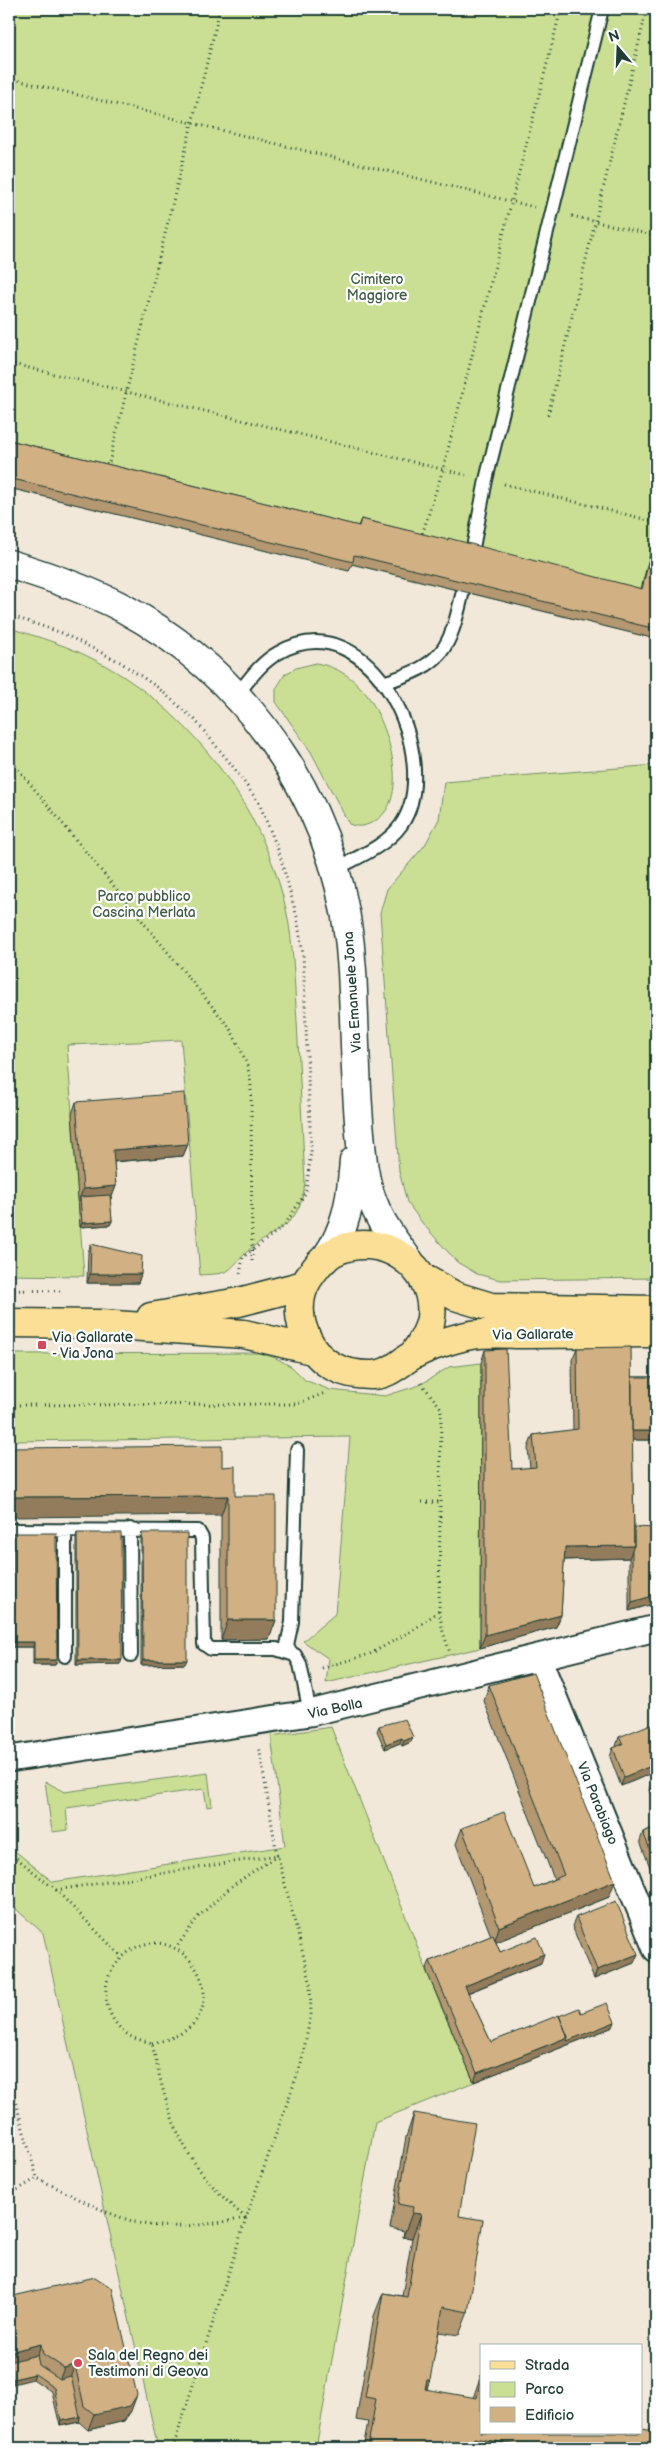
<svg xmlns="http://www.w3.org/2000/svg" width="665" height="2457" font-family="'Balsamiq Sans',sans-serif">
  <rect width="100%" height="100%" fill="#f1e8da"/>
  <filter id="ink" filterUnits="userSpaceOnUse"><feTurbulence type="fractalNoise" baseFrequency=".02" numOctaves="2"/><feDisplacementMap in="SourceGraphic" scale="10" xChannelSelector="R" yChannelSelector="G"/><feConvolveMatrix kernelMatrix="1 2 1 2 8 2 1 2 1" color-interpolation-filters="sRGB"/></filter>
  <g filter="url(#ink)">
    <path fill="#cadf94" stroke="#748e64" d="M9,9H656V639L351,564L349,571L9,488Z
      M9,628C39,637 69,646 97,661C190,710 263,807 286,909C294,945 294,984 297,1021C300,1075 302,1129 305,1183C299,1229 279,1225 249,1250C243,1255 232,1269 227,1271C219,1275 208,1274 200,1275L181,1040L67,1045L84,1276L9,1275Z
      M316,663C338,667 354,678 367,695C388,723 414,804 371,823C363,827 357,827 349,824L311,752L276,702V689L285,674L296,668Z
      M656,765V1278L500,1280L477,1274L457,1262L423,1224L407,1202L399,1171L380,913L387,889L425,845L439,819L444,782Z
      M259,1353L276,1358L292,1367L305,1380L330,1390L385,1396L420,1385L449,1367L481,1363L480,1648L326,1683L329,1659L303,1641L335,1614L350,1437L9,1441V1354Z
      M331,1727L440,2004L474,2082L375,2122L316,2448H158L43,1933L9,1903V1846L53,1882L285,1846L271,1736Z
      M208,1773L212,1806L207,1807L204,1789L66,1808L68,1830L52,1832L45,1781L64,1792Z"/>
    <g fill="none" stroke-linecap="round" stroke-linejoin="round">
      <defs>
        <path id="lane" d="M472,553L486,480L602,9
          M383,683C444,664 449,651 463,591
          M236,696C249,680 260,663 278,653C372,599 445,761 401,825C386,846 358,857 336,869
          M130,1529L131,1655
          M9,1530L198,1531L202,1538L204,1644L211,1649H276L295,1655L300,1664L310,1713
          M290,1651L287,1645L292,1622L297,1450
          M65,1656V1530"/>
        <path id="street" d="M538,1658L656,1949
          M9,1759L310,1713L656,1628"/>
        <path id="secondary" d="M9,564C48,576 87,589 123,608C259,682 344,818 352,971C355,1025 355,1080 360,1133C362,1157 364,1181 373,1202C381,1224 396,1243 410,1262
          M325,1259C347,1229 351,1198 354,1161"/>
        <path id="primary" d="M423,1278L455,1296L491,1307L656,1310
          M151,1317L239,1302L304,1285
          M9,1323L100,1324L244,1334L312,1350
          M413,1355C421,1344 429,1332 431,1318C437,1265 379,1229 334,1252C322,1258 315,1269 308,1279C296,1298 298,1322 308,1340C320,1365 344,1375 370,1375C388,1376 399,1363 413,1355C428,1347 454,1338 471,1335C489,1332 509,1334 527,1334C570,1334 613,1333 656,1333"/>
      </defs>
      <use href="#lane" stroke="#1f3d34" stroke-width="16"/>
      <use href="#street" stroke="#1f3d34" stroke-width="29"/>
      <use href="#secondary" stroke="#1f3d34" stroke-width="31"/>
      <use href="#primary" stroke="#1f3d34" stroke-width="31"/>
      <path stroke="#1f3d34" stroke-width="3" stroke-dasharray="1 4" stroke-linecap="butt" d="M9,78L534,207
        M572,216L656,236
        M9,363L466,475
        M548,415L647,9
        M108,467L220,9
        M504,484L656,522
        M421,538L443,469L561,9
        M9,615L62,633L120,662L157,687L195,720L231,764L259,803L279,852L297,917L303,954L311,1151L306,1192L284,1226L243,1257L240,1274
        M9,758L229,1027C240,1047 248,1062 251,1084L252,1264
        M9,1290L63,1291
        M421,1383L441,1408L439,1611L443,1632L450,1653
        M9,1405L297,1404L325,1393
        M422,1502H440
        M322,1668L370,1654L415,1629L439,1611
        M9,1852L56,1890L121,1956
        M56,1890L278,1855L233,1885L198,1917L176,1948
        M152,2043C263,2024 171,1889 114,1967C97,1990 108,2026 134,2038C139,2040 146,2041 152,2043C169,2122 182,2164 246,2218
        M9,2079L37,2178C68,2193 101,2212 135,2222C165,2231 215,2224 246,2218
        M9,2195L37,2178
        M173,2448L246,2218L301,2064L311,2014L310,1981L276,1849L259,1746"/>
      <use href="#lane" stroke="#fff" stroke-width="12"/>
      <use href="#street" stroke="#fff" stroke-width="25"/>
      <use href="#secondary" stroke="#fff" stroke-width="28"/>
      <use href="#primary" stroke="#fbdf96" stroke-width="28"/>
    </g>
    <path fill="#b49872" stroke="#1f3d34" d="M9,440L358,526L361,519L641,589L652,546L655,537H656V639L352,564L349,571L9,488Z
      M76,1102L188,1144L183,1156L114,1162L116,1186L111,1199H110L112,1221L110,1225L80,1227L72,1114Z
      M91,1244L141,1274L138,1283H87L88,1252Z
      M577,1348L632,1377H656V1440H632L634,1527L656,1603L629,1611V1558L564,1560L561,1615L556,1627L480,1648L481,1363L485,1350L512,1469L530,1468L528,1448L533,1435L573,1430L572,1360Z
      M222,1467L235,1496L276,1620L269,1639L221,1640V1515Z
      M13,1533L55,1665H33V1647H11V1538Z
      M77,1533L120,1664L76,1665V1538Z
      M142,1533L185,1664L141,1665V1537Z
      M656,1666V1688L651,1672L653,1667Z
      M489,1685L609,1897L496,1942L500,1952L541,1963L468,1993L491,2042L581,2013L613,2027L474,2082L426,1970L430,1961L491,1936L456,1844L462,1828L534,1888L554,1879L484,1701Z
      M379,1726L413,1737L411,1742L402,1746L400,1743L385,1749L377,1731Z
      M656,1736V1808L649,1790L655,1772L621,1786L610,1757L613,1748L617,1747L616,1746L619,1737Z
      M656,1827V1883L640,1841L643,1832Z
      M576,1917L634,1963L594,1979L572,1926Z
      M414,2113L459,2216L468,2312L459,2335L439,2332L427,2390L473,2398L481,2375V2433L656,2448H363L368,2422L356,2420L374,2316L383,2293L402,2296L412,2238L403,2237L404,2231L390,2228L406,2137Z
      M9,2297L131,2411L124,2421L88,2430L79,2422L60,2426L52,2392L33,2379Z"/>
    <path fill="#927c5c" stroke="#1f3d34" d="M188,1144L183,1156L109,1162L113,1150Z
      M116,1186L111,1199L80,1201V1197L83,1189Z
      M112,1221L110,1225L80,1227L82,1223Z
      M90,1274H141L138,1283H87Z
      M631,1431H656V1440H628Z
      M228,1496L221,1515L9,1517V1497Z
      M634,1546L629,1558L560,1560L565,1547Z
      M656,1595V1603L629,1611L632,1602Z
      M561,1615L556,1627L480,1648L485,1635Z
      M228,1620H276L269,1639L221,1640Z
      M13,1642H34L33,1647H11Z
      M34,1660H57L55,1665H33Z
      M78,1660H122L120,1664L76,1665Z
      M143,1660H187L185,1664L141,1665Z
      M413,1737L411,1742L402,1746L404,1741Z
      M402,1738L400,1743L385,1749L386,1744Z
      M656,1764V1770L655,1772L621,1786L624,1777Z
      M615,1881L609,1897L494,1943L499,1927Z
      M544,1954L541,1963L462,1995L465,1986Z
      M638,1954L634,1963L594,1979L597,1970Z
      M615,2022L613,2027L474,2082L477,2073L568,2037Z
      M412,2213L421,2214L412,2238L403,2237Z
      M41,2344L36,2360L9,2366V2352Z
      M75,2365L69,2380L58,2383L64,2368Z
      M35,2374L33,2379L9,2385V2380Z
      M427,2380H430L422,2404Z
      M137,2395L131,2411L124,2421L88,2430L94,2414Z
      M80,2417L79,2422L60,2426L61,2421Z"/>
    <path fill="#d1b184" stroke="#1f3d34" d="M9,440L359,526L361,519L448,540V538L642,589L655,537H656V629L354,555L353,562L9,478Z
      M184,1093L188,1144L113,1150L116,1186L83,1189L76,1102Z
      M110,1195L112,1221L82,1223L80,1197Z
      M91,1244L142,1256L141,1274H90Z
      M631,1347L634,1546L565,1547L561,1615L485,1635V1350L506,1349L512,1469L536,1467L533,1435L578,1429L577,1348Z
      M632,1377H656V1431H632Z
      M222,1446V1467L235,1466V1496H276V1620H228V1496L9,1497V1448Z
      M634,1527L656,1528V1595L632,1602V1550L634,1546Z
      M13,1533H56L57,1660H34V1642H13Z
      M77,1533H121L122,1660H78Z
      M142,1533H187V1660H143Z
      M656,1666V1678L653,1667Z
      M533,1673L615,1881L499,1927L462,1828L504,1812L534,1888L564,1875L489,1685Z
      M405,1719L413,1737L404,1741L402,1738L386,1744L379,1726Z
      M651,1724L656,1736V1764L624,1777L613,1748L623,1744L619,1737Z
      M656,1827V1865L643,1832Z
      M616,1901L638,1954L597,1970L576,1917Z
      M493,1935L500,1952L537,1937L544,1954L465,1986L491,2042L559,2015L568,2037L477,2073L430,1961Z
      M607,2003L615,2022L567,2041L568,2037L559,2016L579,2008L581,2013Z
      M414,2113L475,2123L459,2216L483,2220L468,2312L443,2307L430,2380H427L425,2389L477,2398L481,2375V2433H641V2429L656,2431V2448H536L474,2438L472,2446L476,2447V2448H381L368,2446L376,2399L365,2397L383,2293L407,2297L421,2214L412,2213L413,2207L398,2204Z
      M95,2277L112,2288L137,2395L130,2406L94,2414L84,2406L75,2365L64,2368L43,2354L41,2344L9,2352V2297Z
      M37,2355L39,2365L60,2379L71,2376L80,2417L61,2421L54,2387L35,2374L9,2380V2362Z"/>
  </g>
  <g fill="#d1495b" stroke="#fff" stroke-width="2">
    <rect x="37" y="1340" width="10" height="10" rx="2.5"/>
    <circle cx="78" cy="2363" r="5"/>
  </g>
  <g text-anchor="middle" stroke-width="4.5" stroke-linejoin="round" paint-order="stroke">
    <g font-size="14" fill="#415d47" stroke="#fff">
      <text x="377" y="284">Cimitero<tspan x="377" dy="16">Maggiore</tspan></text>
      <text x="144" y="901">Parco pubblico<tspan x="144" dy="16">Cascina Merlata</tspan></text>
    </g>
    <g font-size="14" fill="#1f3d34" stroke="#fff">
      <text transform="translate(352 992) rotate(-94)" y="5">Via Emanuele Jona</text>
      <text transform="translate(533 1334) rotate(-1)" y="5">Via Gallarate</text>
      <text transform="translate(335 1708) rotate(-12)" y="5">Via Bolla</text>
      <text transform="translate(598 1803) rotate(68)" y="5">Via Parabiago</text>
    </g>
    <g font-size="14" fill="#1f3d34" stroke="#fff" text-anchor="start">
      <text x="52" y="1342">Via Gallarate<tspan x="52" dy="16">- Via Jona</tspan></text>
      <text x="88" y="2360">Sala del Regno dei<tspan x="88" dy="16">Testimoni di Geova</tspan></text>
    </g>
  </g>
  <rect width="665" height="2457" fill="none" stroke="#fff" stroke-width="30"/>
  <rect x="15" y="15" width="635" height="2427" fill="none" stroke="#1f3d34" stroke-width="2" filter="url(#ink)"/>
  <rect x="480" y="2344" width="162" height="90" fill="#ffffff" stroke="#a5b1ae"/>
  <rect x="490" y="2361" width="25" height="8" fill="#fbdf96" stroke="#a5b1ae"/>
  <text x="525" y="2370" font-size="15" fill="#1f3d34">Strada</text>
  <rect x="490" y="2382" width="25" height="15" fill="#cadf94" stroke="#a5b1ae"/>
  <text x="525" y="2394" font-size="15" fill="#1f3d34">Parco</text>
  <rect x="490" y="2407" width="25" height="15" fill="#d1b184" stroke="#a5b1ae"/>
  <text x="525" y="2420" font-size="15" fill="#1f3d34">Edificio</text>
  <g transform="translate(618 48) rotate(341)" stroke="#ffffff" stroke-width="4" paint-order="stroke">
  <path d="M0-4L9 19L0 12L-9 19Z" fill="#1f3d34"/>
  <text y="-8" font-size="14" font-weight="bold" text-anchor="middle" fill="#1f3d34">N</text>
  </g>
</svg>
